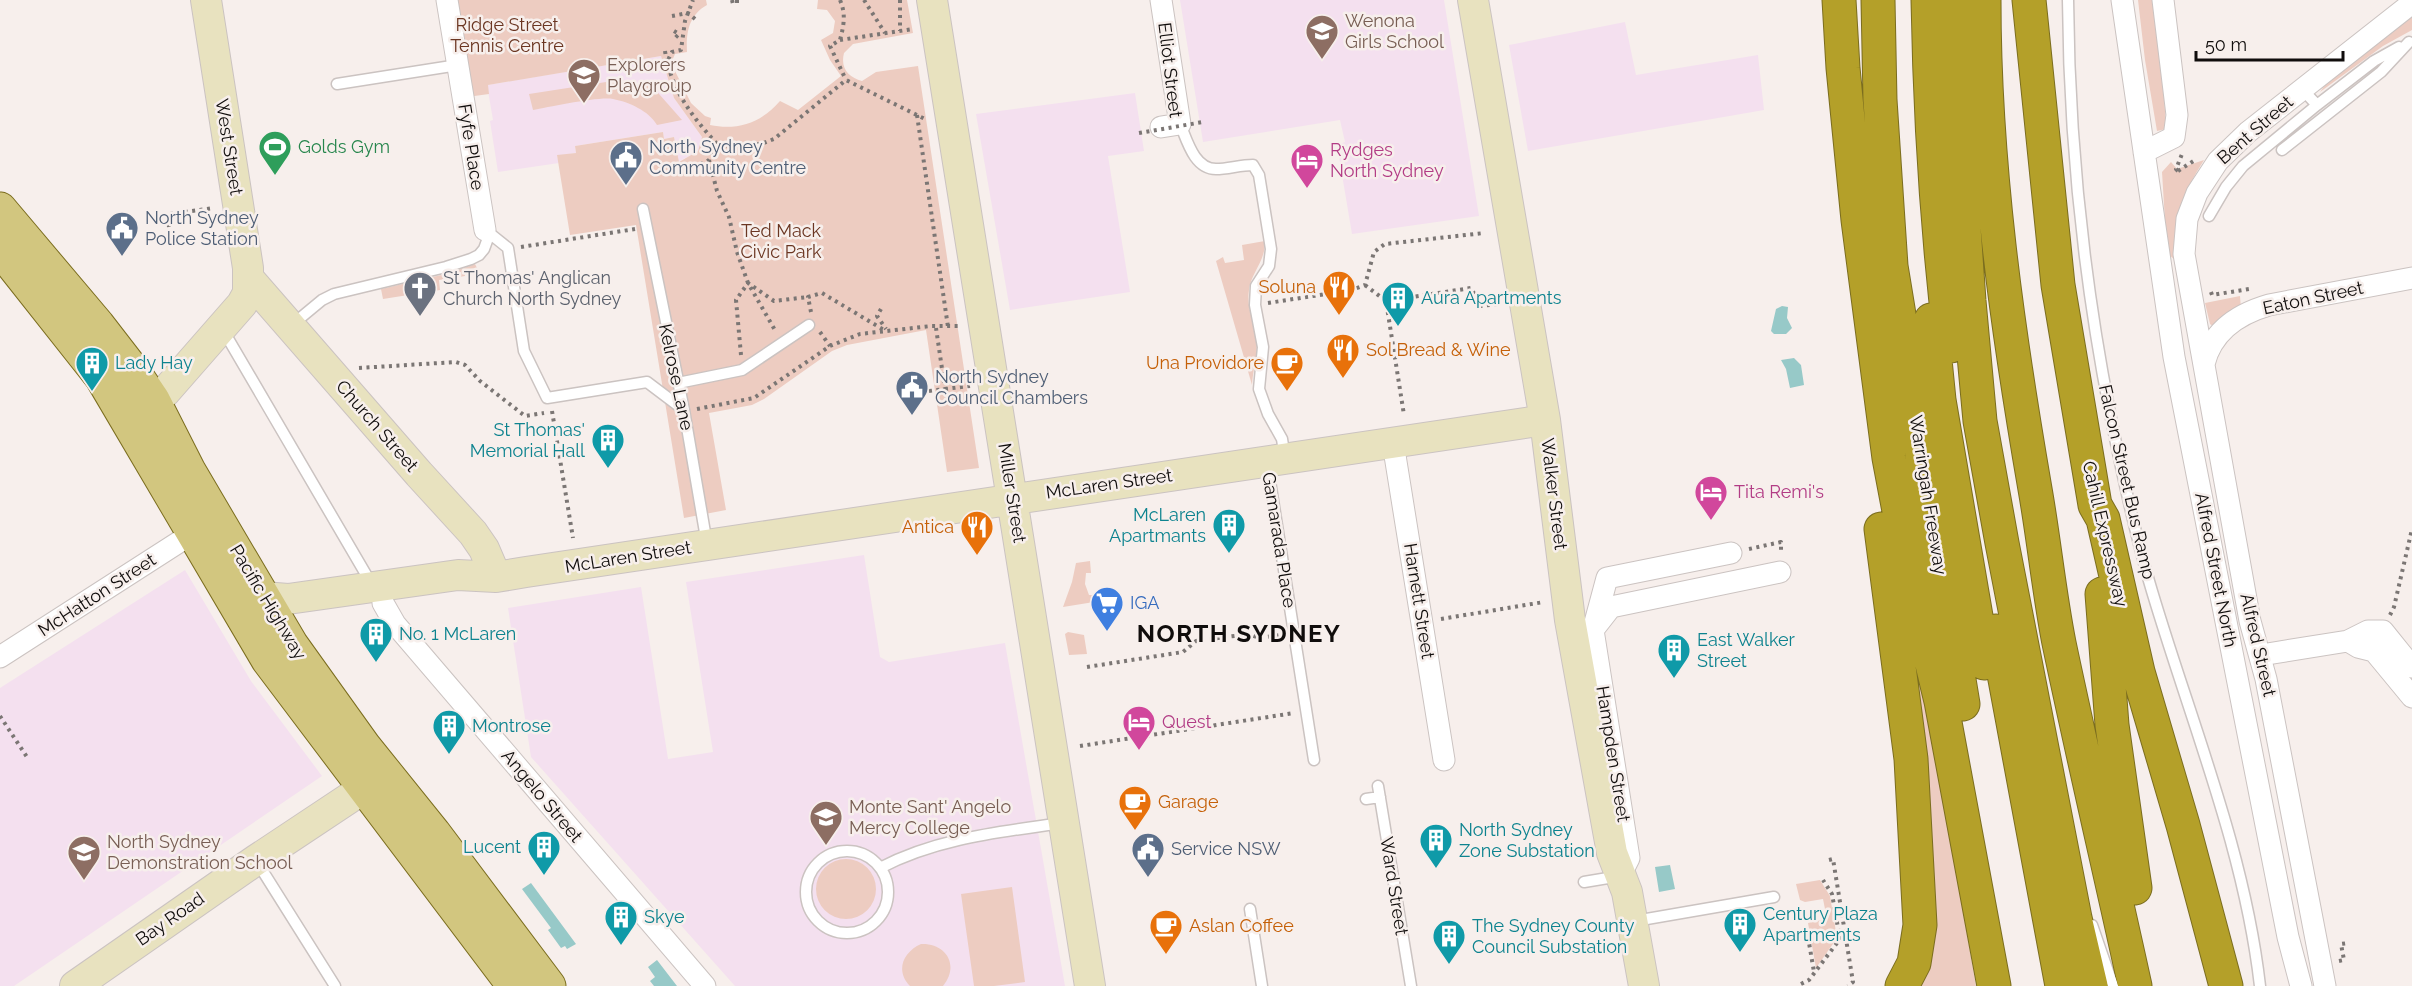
<svg xmlns="http://www.w3.org/2000/svg" width="2412" height="986" font-family="Raleway,sans-serif">
  <rect width="100%" height="100%" fill="#f7efec"/>
  <path fill="#f4e0ef" d="M1180,0H1444L1479,216L1352,234L1337,145L1345,142L1340,120L1203,142Z
    M1625,22L1636,75L1758,55L1764,110L1528,151L1509,45Z
    M661,56L674,98L702,137L698,151L678,162L674,137L664,139L663,132L575,146L576,153L557,156L559,163L498,172L490,121L493,120L487,85Z
    M1135,93L1144,151L1108,156L1130,292L1010,310L976,114Z
    M864,555L880,657L889,662L1005,643L1065,986H735L531,757L508,608L641,587L668,759L713,752L686,582Z
    M185,570L251,681L322,776L14,986H0V688Z"/>
  <path fill="#edccc1" d="M452,0H706L707,5C689,15 686,32 687,52L675,54L671,63L691,103L705,116L711,118L710,125C738,131 762,122 780,101L798,110L841,76L830,60L821,40L833,33L835,21L827,10L817,9L818,0H907L913,33L853,44L844,53C840,69 849,77 862,81L876,72L918,66L979,468L947,472L926,330L847,345L832,351L764,399L752,405L709,413L726,510L684,518L636,225L570,235L557,155L576,153L575,146L663,132L664,139L674,137L679,162L698,151L702,137L674,98L661,56L488,85L489,94L467,97Z
    M2138,0H2154L2163,76L2166,129L2157,131L2145,60Z
    M2412,14V30L2383,46L2320,92L2325,85L2398,28Z
    M619,80L652,86L682,120L657,125C649,111 629,102 613,99C600,96 549,107 533,110L529,94Z
    M2204,160C2182,195 2172,219 2175,260L2167,253L2162,172L2171,162L2177,169Z
    M1265,241C1266,260 1251,273 1249,290C1246,309 1256,324 1257,342C1257,356 1253,370 1252,385L1216,261L1223,257L1225,263L1244,260L1242,245Z
    M475,264L477,268L464,270L465,276L439,280L440,290L383,299L381,289L450,273Z
    M2240,296L2241,309L2214,327L2210,324L2205,303Z
    M1090,561L1091,573H1086L1085,584L1089,595H1093L1094,602L1063,607L1072,582L1076,563Z
    M1914,628L1976,986H1918Z
    M1068,632L1084,635L1087,654L1069,655L1065,634Z
    M816 889a30 30 0 1 1 60 0a30 30 0 1 1-60 0Z
    M1820,880L1830,896L1837,938L1816,968L1808,923L1827,919L1823,899L1805,902L1800,900L1796,884Z
    M1012,887L1025,982L994,986H974L961,894Z
    M921,944C946,943 960,965 943,986H910C895,971 903,952 921,944Z"/>
  <path fill="#97c9c8" d="M1782,306L1788,307L1787,318L1792,328L1786,334H1774L1771,331L1776,309Z
    M1794,358L1801,365L1804,385L1790,388L1786,369L1781,360Z
    M1670,865L1675,889L1659,892L1655,867Z
    M531,883L576,944L567,949L565,946L561,948L548,930L551,928L522,889Z
    M657,960L677,986H654L650,981L655,977L648,967Z"/>
  <g fill="none" stroke-linecap="round" stroke-linejoin="round">
    <defs>
      <path id="lane" d="M2068,0C2069,141 2083,275 2110,413C2121,469 2133,525 2149,581C2188,715 2244,846 2260,986
        M337,84L458,65
        M2317,105L2374,61L2399,47
        M1180,124C1187,140 1194,169 1216,169C1228,169 1240,165 1253,165L1259,175L1271,249L1269,266L1256,286L1255,305L1263,347L1259,389L1268,414L1282,439L1285,458
        M2282,150L2381,72L2409,42
        M643,209L684,410L707,544
        M2209,216L2226,187L2243,166L2317,105L2302,89
        M488,232L508,248L524,351L547,398L647,382L684,410
        M293,324L322,300L334,294L446,267L471,259L479,255L484,249L488,238L486,231
        M223,330L371,583
        M678,383L742,370L809,325
        M1267,462L1314,760
        M1378,786L1411,986
        M1366,799L1380,797
        M806 892a41 41 0 1 1 82 0a41 41 0 1 1-82 0Z
        M257,862L335,986
        M880,868C937,838 1000,832 1062,823
        M1584,882L1620,876
        M1250,909L1262,986
        M1635,921L1774,897
        M2092,925L2113,986"/>
      <path id="street" d="M447,0L485,230
        M1161,0L1180,124L1161,127
        M2122,0L2174,357L2288,937L2301,986
        M2144,152L2174,137L2177,115L2163,0
        M2204,364C2212,331 2238,314 2269,305L2412,278
        M1393,443L1444,760
        M1731,553L1607,578L1593,630L1611,607L1780,572
        M383,603L395,624L705,986
        M1593,630L1629,858L1620,876
        M2348,641L2358,647L2374,651L2412,697
        M2261,655L2348,641L2368,631H2383L2412,667
        M0,657L193,533
        M2325,986L2266,679L2250,621L2184,254L2187,219L2197,193L2218,161L2248,132L2412,3"/>
      <path id="secondary" d="M932,0L1090,986
        M1473,0L1545,420L1570,620L1612,853L1627,892L1644,986
        M250,280L419,474L473,533L484,549L496,577
        M153,400L165,392L242,304L248,293V268L206,0
        M263,597L288,599L458,575L496,577L526,572L1545,420
        M75,986L256,860L384,775"/>
      <path id="primary" d="M0,209L98,325L132,369L153,400L189,471L291,644L364,746L434,833L549,986
        M0,249L102,378L268,660L514,986"/>
      <path id="highway" d="M1839,0L1843,68L1858,220L1889,458L1914,590L1941,701L1994,986
        M1878,0L1880,100L1891,266L1963,704
        M1928,0C1930,116 1937,231 1951,346
        M1951,0L1953,66L1969,301L1980,421L2002,543L2075,918L2091,986
        M1984,0C1984,164 2007,327 2035,489C2044,540 2049,592 2059,643C2083,757 2110,872 2135,986
        M2029,0L2058,285L2095,505L2103,519L2138,672L2183,825L2226,986
        M1931,320L1939,400L1984,663
        M1881,529L1911,759L1920,925L1914,963L1902,986
        M2102,594L2112,725L2135,888
        M1996,631L2062,986"/>
    </defs>
    <use href="#lane" stroke="#cbc3c1" stroke-width="13"/>
    <use href="#street" stroke="#cbc3c1" stroke-width="23"/>
    <use href="#secondary" stroke="#cbc3c1" stroke-width="32"/>
    <use href="#primary" stroke="#7b6d1f" stroke-width="35"/>
    <use href="#highway" stroke="#7b6d1f" stroke-width="35"/>
    <path stroke="#7b7674" stroke-width="4" stroke-dasharray="3 4.5" stroke-linecap="butt" d="M732,0L733,4
      M737,0V4
      M840,0C846,14 844,25 840,40L830,46L846,80
      M864,0L885,33
      M900,0V31
      M672,16L688,13L695,19
      M674,31L679,34L675,38
      M840,40L913,29
      M665,51C671,90 693,118 719,146L709,160L717,191L729,217L737,252L748,283L776,332
      M670,67L669,58L672,52L681,50L685,21L693,0
      M917,115L948,327
      M719,146L761,144L774,139L846,80L927,120
      M2178,171L2195,160
      M2178,171L2176,169L2182,154
      M680,174L709,160
      M155,216L214,208
      M169,227L168,219L179,217V213
      M521,247L635,229
      M1365,285L1386,301L1404,415
      M2211,292L2212,295L2249,289
      M1386,301L1471,288L1481,306L1497,304
      M1268,303L1352,290L1365,285L1374,252L1385,244L1484,233
      M881,309L877,316L886,329
      M811,312L808,297L822,293L884,330
      M820,332L830,346
      M741,355L736,300L748,283L774,301L808,297
      M359,368L456,362L465,365L480,381L525,416L544,413
      M945,389L970,386
      M929,391L945,389L936,328
      M697,409L754,398L830,346L860,334L931,326H960
      M552,411L573,538
      M1749,549L1781,542V553
      M2390,615L2394,607L2412,529
      M1441,619L1544,602
      M1087,667L1183,652L1196,641L1249,634L1259,638L1280,635
      M0,716L27,757
      M1080,746L1294,713
      M1829,860L1833,859L1853,982L1848,986
      M1808,937L1814,972
      M2339,961L2344,960L2341,944L2348,943
      M1801,984L1809,980L1840,939L1832,894L1823,880"/>
    <use href="#lane" stroke="#fff" stroke-width="10"/>
    <use href="#street" stroke="#fff" stroke-width="21"/>
    <use href="#secondary" stroke="#e8e2bf" stroke-width="30"/>
    <use href="#primary" stroke="#d2c67f" stroke-width="33"/>
    <use href="#highway" stroke="#b4a029" stroke-width="33"/>
    <path stroke="#7b7674" stroke-width="4" stroke-dasharray="3 4.5" stroke-linecap="butt" d="M1139,133L1203,122"/>
  </g>
  <defs>
    <symbol id="school-pin" viewBox="-11 -11 22 30"><path d="M0 17L-7.5 6A9.5 9.5 0 1 1 7.5 6Z" fill="#8d6e63" stroke="#f7efec"/><path d="M0-5L7-2L0 1L-7-2ZM-4 1L0 2.5L4 1V4Q0 6-4 4Z" fill="#fff"/></symbol>
    <symbol id="stadium-pin" viewBox="-11 -11 22 30"><path d="M0 17L-7.5 6A9.5 9.5 0 1 1 7.5 6Z" fill="#2e9e5b" stroke="#f7efec"/><path d="M0-5a6.5 5 0 1 0 0 10a6.5 5 0 1 0 0-10ZM-3.5-1.8h7v3.6h-7Z" fill="#fff"/></symbol>
    <symbol id="civic-pin" viewBox="-11 -11 22 30"><path d="M0 17L-7.5 6A9.5 9.5 0 1 1 7.5 6Z" fill="#5c6f8a" stroke="#f7efec"/><path d="M-.6-6.5H3V-4.5H.6V-3L4-1V1h2V6H-6V1h2V-1L-.6-3ZM-1.2 2.5V6h2.4V2.5Z" fill="#fff"/></symbol>
    <symbol id="hotel-pin" viewBox="-11 -11 22 30"><path d="M0 17L-7.5 6A9.5 9.5 0 1 1 7.5 6Z" fill="#d1479c" stroke="#f7efec"/><path d="M-6-4.5h1.5V1H6V5H4.5V3h-9V5H-6ZM-4 0a1.8 1.8 0 1 1 3.6 0ZM.5 0V-2.5h3Q6-2.5 6 0Z" fill="#fff"/></symbol>
    <symbol id="restaurant-pin" viewBox="-11 -11 22 30"><path d="M0 17L-7.5 6A9.5 9.5 0 1 1 7.5 6Z" fill="#e8710a" stroke="#f7efec"/><path d="M-5-6h1v4h1v-4h1v4h1v-4h1v5L-1.5 .5V6h-2V.5L-5-1ZM5-6V6H3V1.5H1.5Q1.5-4 5-6Z" fill="#fff"/></symbol>
    <symbol id="church-pin" viewBox="-11 -11 22 30"><path d="M0 17L-7.5 6A9.5 9.5 0 1 1 7.5 6Z" fill="#6b7280" stroke="#f7efec"/><path d="M-1.2-6h2.4v3.5h3.3v2.4h-3.3V6h-2.4V-.1h-3.3v-2.4h3.3Z" fill="#fff"/></symbol>
    <symbol id="building-pin" viewBox="-11 -11 22 30"><path d="M0 17L-7.5 6A9.5 9.5 0 1 1 7.5 6Z" fill="#0f9aa8" stroke="#f7efec"/><path d="M-4-6H4V6H1V3H-1V6H-4ZM-2.5-4.3h1.7v1.8h-1.7ZM.8-4.3h1.7v1.8H.8ZM-2.5-1h1.7V.8h-1.7ZM.8-1h1.7V.8H.8Z" fill="#fff"/></symbol>
    <symbol id="cafe-pin" viewBox="-11 -11 22 30"><path d="M0 17L-7.5 6A9.5 9.5 0 1 1 7.5 6Z" fill="#e8710a" stroke="#f7efec"/><path d="M-5.5-4.5H6V0H3Q3 3.5 0 3.5H-2.5Q-5.5 3.5-5.5 0ZM3-3.2v2h1.7v-2ZM-6 4.5H4V6H-6Z" fill="#fff"/></symbol>
    <symbol id="supermarket-pin" viewBox="-11 -11 22 30"><path d="M0 17L-7.5 6A9.5 9.5 0 1 1 7.5 6Z" fill="#3f7fe0" stroke="#f7efec"/><path d="M-6-5.5h2.5l.6 2H6L4.5 2H-2.5L-4.4-4H-6ZM-1.5 3.2a1.3 1.3 0 1 0 .1 0ZM3 3.2a1.3 1.3 0 1 0 .1 0Z" fill="#fff"/></symbol>
  </defs>
  <g fill-rule="evenodd">
    <use href="#school-pin" x="1303" y="12" width="38" height="52"/>
    <use href="#school-pin" x="565" y="56" width="38" height="52"/>
    <use href="#stadium-pin" x="256" y="128" width="38" height="52"/>
    <use href="#civic-pin" x="607" y="138" width="38" height="52"/>
    <use href="#hotel-pin" x="1288" y="141" width="38" height="52"/>
    <use href="#civic-pin" x="103" y="209" width="38" height="52"/>
    <use href="#restaurant-pin" x="1320" y="268" width="38" height="52"/>
    <use href="#church-pin" x="401" y="269" width="38" height="52"/>
    <use href="#building-pin" x="1379" y="279" width="38" height="52"/>
    <use href="#restaurant-pin" x="1324" y="331" width="38" height="52"/>
    <use href="#building-pin" x="73" y="344" width="38" height="52"/>
    <use href="#cafe-pin" x="1268" y="344" width="38" height="52"/>
    <use href="#civic-pin" x="893" y="368" width="38" height="52"/>
    <use href="#building-pin" x="589" y="421" width="38" height="52"/>
    <use href="#hotel-pin" x="1692" y="473" width="38" height="52"/>
    <use href="#building-pin" x="1210" y="506" width="38" height="52"/>
    <use href="#restaurant-pin" x="958" y="508" width="38" height="52"/>
    <use href="#supermarket-pin" x="1088" y="584" width="38" height="52"/>
    <use href="#building-pin" x="357" y="615" width="38" height="52"/>
    <use href="#building-pin" x="1655" y="631" width="38" height="52"/>
    <use href="#hotel-pin" x="1120" y="703" width="38" height="52"/>
    <use href="#building-pin" x="430" y="707" width="38" height="52"/>
    <use href="#cafe-pin" x="1116" y="783" width="38" height="52"/>
    <use href="#school-pin" x="807" y="798" width="38" height="52"/>
    <use href="#building-pin" x="1417" y="821" width="38" height="52"/>
    <use href="#building-pin" x="525" y="828" width="38" height="52"/>
    <use href="#civic-pin" x="1129" y="830" width="38" height="52"/>
    <use href="#school-pin" x="65" y="833" width="38" height="52"/>
    <use href="#building-pin" x="602" y="898" width="38" height="52"/>
    <use href="#building-pin" x="1721" y="905" width="38" height="52"/>
    <use href="#cafe-pin" x="1147" y="907" width="38" height="52"/>
    <use href="#building-pin" x="1430" y="917" width="38" height="52"/>
  </g>
  <g text-anchor="middle" stroke-width="5" stroke-linejoin="round" paint-order="stroke">
    <g font-size="18" fill="#785e54" stroke="#f7efec" text-anchor="start">
      <text x="1345" y="27">Wenona<tspan x="1345" dy="21">Girls School</tspan></text>
      <text x="607" y="71">Explorers<tspan x="607" dy="21">Playgroup</tspan></text>
      <text x="849" y="813">Monte Sant' Angelo<tspan x="849" dy="21">Mercy College</tspan></text>
      <text x="107" y="848">North Sydney<tspan x="107" dy="21">Demonstration School</tspan></text>
    </g>
    <g font-size="18" fill="#6b3622" stroke="#f7efec">
      <text x="507" y="31">Ridge Street<tspan x="507" dy="21">Tennis Centre</tspan></text>
      <text x="781" y="237">Ted Mack<tspan x="781" dy="21">Civic Park</tspan></text>
    </g>
    <g font-size="18" fill="#100d0c" stroke="#f7efec">
      <text transform="translate(1170 70) rotate(83)" y="6">Elliot Street</text>
      <text transform="translate(2255 130) rotate(-41)" y="6">Bent Street</text>
      <text transform="translate(229 147) rotate(81)" y="6">West Street</text>
      <text transform="translate(471 147) rotate(81)" y="6">Fyfe Place</text>
      <text transform="translate(2313 298) rotate(-12)" y="6">Eaton Street</text>
      <text transform="translate(676 377) rotate(78)" y="6">Kelrose Lane</text>
      <text transform="translate(377 426) rotate(49)" y="6">Church Street</text>
      <text transform="translate(2127 482) rotate(77)" y="6">Falcon Street Bus Ramp</text>
      <text transform="translate(1109 484) rotate(-8)" y="6">McLaren Street</text>
      <text transform="translate(1012 493) rotate(81)" y="6">Miller Street</text>
      <text transform="translate(1554 494) rotate(83)" y="6">Walker Street</text>
      <text transform="translate(1928 495) rotate(81)" y="6">Warringah Freeway</text>
      <text transform="translate(2105 534) rotate(77)" y="6">Cahill Expressway</text>
      <text transform="translate(1279 540) rotate(81)" y="6">Gamarada Place</text>
      <text transform="translate(628 557) rotate(-9)" y="6">McLaren Street</text>
      <text transform="translate(2216 570) rotate(79)" y="6">Alfred Street North</text>
      <text transform="translate(97 595) rotate(-33)" y="6">McHatton Street</text>
      <text transform="translate(1419 601) rotate(81)" y="6">Harnett Street</text>
      <text transform="translate(268 602) rotate(59)" y="6">Pacific Highway</text>
      <text transform="translate(2258 645) rotate(77)" y="6">Alfred Street</text>
      <text transform="translate(1613 754) rotate(81)" y="6">Hampden Street</text>
      <text transform="translate(542 796) rotate(50)" y="6">Angelo Street</text>
      <text transform="translate(1394 886) rotate(81)" y="6">Ward Street</text>
      <text transform="translate(170 919) rotate(-35)" y="6">Bay Road</text>
    </g>
    <g font-size="18" fill="#27864d" stroke="#f7efec" text-anchor="start">
      <text x="298" y="153">Golds Gym</text>
    </g>
    <g font-size="18" fill="#4e5e75" stroke="#f7efec" text-anchor="start">
      <text x="649" y="153">North Sydney<tspan x="649" dy="21">Community Centre</tspan></text>
      <text x="145" y="224">North Sydney<tspan x="145" dy="21">Police Station</tspan></text>
      <text x="935" y="383">North Sydney<tspan x="935" dy="21">Council Chambers</tspan></text>
      <text x="1171" y="855">Service NSW</text>
    </g>
    <g font-size="18" fill="#b23c85" stroke="#f7efec" text-anchor="start">
      <text x="1330" y="156">Rydges<tspan x="1330" dy="21">North Sydney</tspan></text>
      <text x="1734" y="498">Tita Remi's</text>
      <text x="1162" y="728">Quest</text>
    </g>
    <g font-size="18" fill="#5b616d" stroke="#f7efec" text-anchor="start">
      <text x="443" y="284">St Thomas' Anglican<tspan x="443" dy="21">Church North Sydney</tspan></text>
    </g>
    <g font-size="18" fill="#c56008" stroke="#f7efec" text-anchor="end">
      <text x="1316" y="293">Soluna</text>
      <text x="1366" y="356" text-anchor="start">Sol Bread &amp; Wine</text>
      <text x="1264" y="369">Una Providore</text>
      <text x="954" y="533">Antica</text>
      <text x="1158" y="808" text-anchor="start">Garage</text>
      <text x="1189" y="932" text-anchor="start">Aslan Coffee</text>
    </g>
    <g font-size="18" fill="#0d838f" stroke="#f7efec" text-anchor="start">
      <text x="1421" y="304">Aura Apartments</text>
      <text x="115" y="369">Lady Hay</text>
      <text x="585" y="436" text-anchor="end">St Thomas'<tspan x="585" dy="21">Memorial Hall</tspan></text>
      <text x="1206" y="521" text-anchor="end">McLaren<tspan x="1206" dy="21">Apartmants</tspan></text>
      <text x="399" y="640">No. 1 McLaren</text>
      <text x="1697" y="646">East Walker<tspan x="1697" dy="21">Street</tspan></text>
      <text x="472" y="732">Montrose</text>
      <text x="1459" y="836">North Sydney<tspan x="1459" dy="21">Zone Substation</tspan></text>
      <text x="521" y="853" text-anchor="end">Lucent</text>
      <text x="1763" y="920">Century Plaza<tspan x="1763" dy="21">Apartments</tspan></text>
      <text x="644" y="923">Skye</text>
      <text x="1472" y="932">The Sydney County<tspan x="1472" dy="21">Council Substation</tspan></text>
    </g>
    <g font-size="18" fill="#366cbe" stroke="#f7efec" text-anchor="start">
      <text x="1130" y="609">IGA</text>
    </g>
    <g font-size="24" font-weight="bold" letter-spacing="1.5" fill="#100d0c" stroke="#f7efec">
      <text x="1239" y="642">NORTH SYDNEY</text>
    </g>
  </g>
  <path d="M2196 51v9h147v-9" fill="none" stroke="#100d0c" stroke-width="3"/>
  <text x="2205" y="51" font-size="18" fill="#100d0c" stroke="#f7efec" stroke-width="4.5" paint-order="stroke">50 m</text>
</svg>
